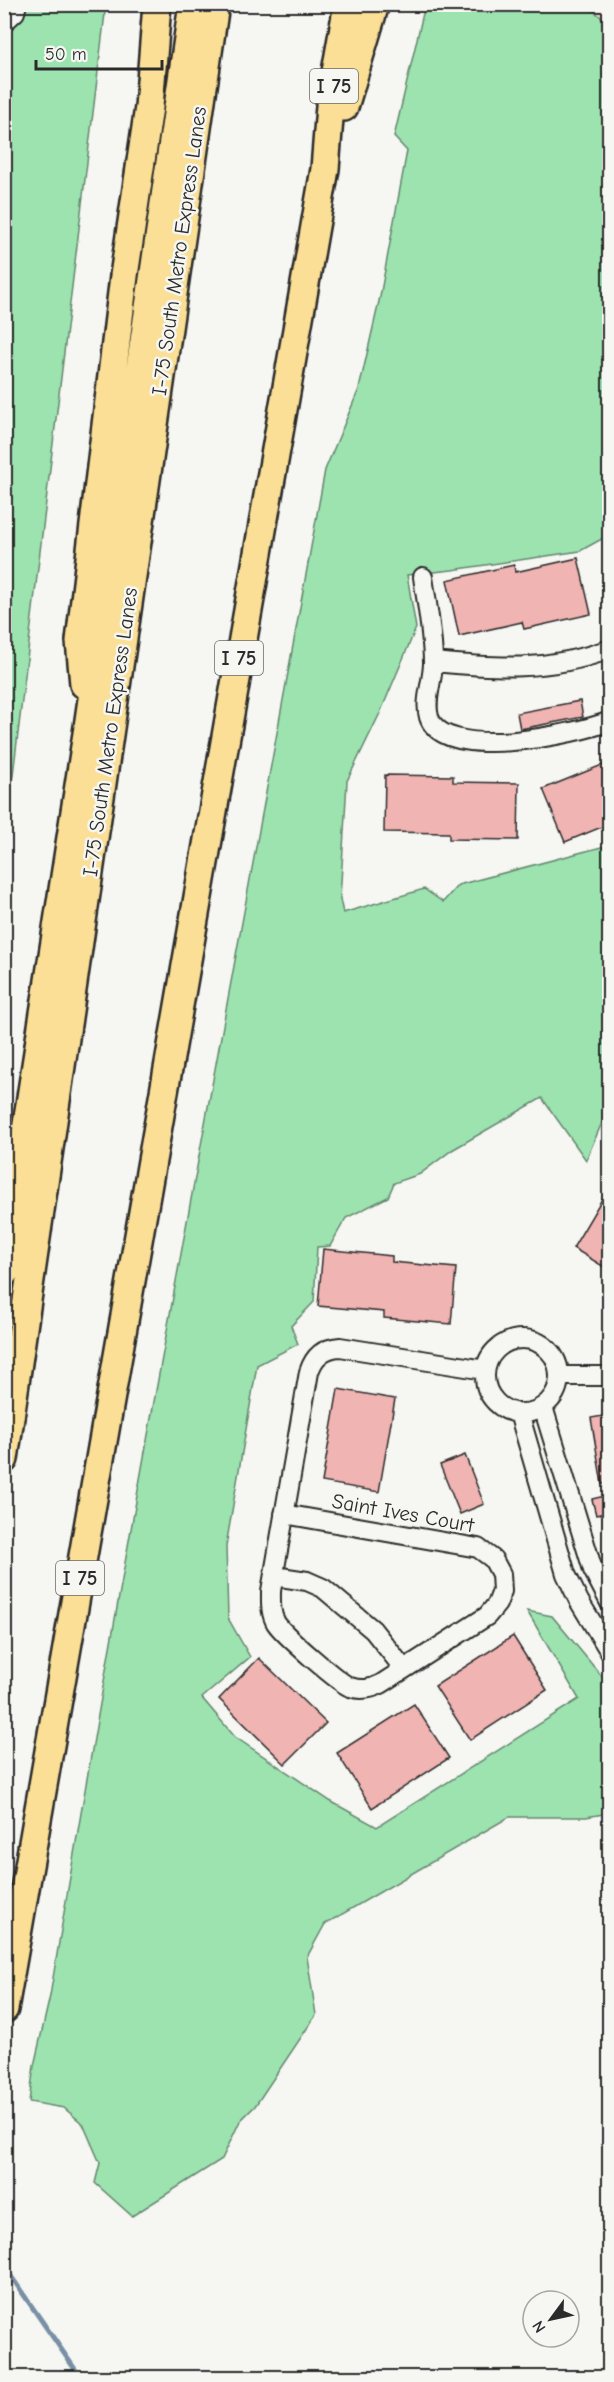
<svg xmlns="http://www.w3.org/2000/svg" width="614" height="2382" font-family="'Comic Neue',sans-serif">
  <rect width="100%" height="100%" fill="#f6f6f2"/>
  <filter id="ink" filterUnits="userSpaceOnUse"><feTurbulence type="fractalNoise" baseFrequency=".0167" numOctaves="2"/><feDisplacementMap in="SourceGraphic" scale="12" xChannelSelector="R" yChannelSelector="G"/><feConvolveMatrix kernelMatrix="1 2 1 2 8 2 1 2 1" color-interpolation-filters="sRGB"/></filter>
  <g filter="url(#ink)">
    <path fill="#f4e2df" d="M586,5H609V24Z"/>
    <path fill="#9ce3b0" stroke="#64876e" stroke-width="1.5" d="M5,5H106L5,841Z
      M425,5H586L610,24L609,535L580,551L452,570L407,575L416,628L381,711L347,781L340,899L343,913L424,889L443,902L458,885L609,845V1106L586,1160L542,1098L452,1150L420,1174L394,1183L388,1197L346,1218L330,1246L317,1247L314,1302L291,1326L298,1344L257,1365L226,1546L228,1618L250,1657L202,1698L235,1737L330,1801L377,1827L579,1699L527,1611L552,1616L609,1685V1813L586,1817H509L325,1924L307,1957L316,2015L255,2106L240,2121L222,2159L132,2216L95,2183L100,2163L83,2124L64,2108L29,2102L34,2066L50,1996C135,1486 233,979 325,470L359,389L380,297L407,151L394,137Z"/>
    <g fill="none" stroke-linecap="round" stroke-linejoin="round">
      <path stroke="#788fa5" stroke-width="5" d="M6,2269L81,2378"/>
    </g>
    <path fill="#f0b4b2" stroke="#2b2b2b" stroke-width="1.5" d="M578,558L591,614L524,629L522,622L459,636L447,580L514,565L515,572Z
      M580,701L583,717L520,729L517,713Z
      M607,763L609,771V824L565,842L543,789Z
      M385,775L453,776V782L519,783L518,840L449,839V833L384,832Z
      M609,1187V1270L573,1248Z
      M323,1249L392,1256V1262L456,1268L451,1324L384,1318V1312L318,1306Z
      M338,1389L395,1399L379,1492L322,1482Z
      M609,1415V1484H602L591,1418Z
      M465,1455L484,1504L460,1514L440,1465Z
      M609,1495V1512L596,1515L592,1499Z
      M513,1636L547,1690L470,1740L435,1686Z
      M259,1658L326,1723L285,1764L219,1699Z
      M414,1704L449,1758L372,1808L337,1753Z"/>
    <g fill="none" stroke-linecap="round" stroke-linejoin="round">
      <defs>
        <path id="minor" d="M4,22L15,12L17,4
          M423,577C427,605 433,635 433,663C433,681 424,700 429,717C444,763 577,734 610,721
          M433,662C496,668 548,672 610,649
          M485 1376a37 37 0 1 1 74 0a37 37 0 1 1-74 0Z
          M560,1376H610
          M543,1407L593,1570L610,1603
          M519,1413L566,1574L579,1601L610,1652
          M284,1514L478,1548L493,1559L501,1574L502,1591L497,1604L487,1616L381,1684C371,1689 362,1691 350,1687C339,1683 283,1634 276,1623C270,1613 271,1602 271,1591L309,1372C314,1356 324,1348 340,1347L485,1370
          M274,1576L307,1581L323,1588L373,1630L404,1669"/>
        <path id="highway" d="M344,107L375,4
          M84,684L80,641L124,276L149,107L157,4
          M4,1273L88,727L193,4
          M4,1459L215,4
          M4,2009L325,169L330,106L348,4"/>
      </defs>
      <use href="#minor" stroke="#2b2b2b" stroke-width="22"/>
      <use href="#highway" stroke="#2b2b2b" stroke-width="32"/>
      <use href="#minor" stroke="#f6f6f2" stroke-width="18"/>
      <use href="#highway" stroke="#fbdf96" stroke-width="27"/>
    </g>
  </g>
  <g text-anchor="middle" stroke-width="5" stroke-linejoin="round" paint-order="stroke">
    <g fill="#f6f6f2" stroke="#686867" stroke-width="1.5">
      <rect x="310" y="69" width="48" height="34" rx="4.5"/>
      <rect x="215" y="641" width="48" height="34" rx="4.5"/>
      <rect x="56" y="1561" width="48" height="34" rx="4.5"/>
    </g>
    <g font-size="20" font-weight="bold" fill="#2b2b2b">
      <text x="334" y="93">I 75</text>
      <text x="239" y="665">I 75</text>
      <text x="80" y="1585">I 75</text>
    </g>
    <g font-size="21" fill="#2b2b2b" stroke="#f6f6f2">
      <text transform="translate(179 251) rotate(-82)" y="7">I-75 South Metro Express Lanes</text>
      <text transform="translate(110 732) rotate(-82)" y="7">I-75 South Metro Express Lanes</text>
      <text transform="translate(403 1513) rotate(10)" y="7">Saint Ives Court</text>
    </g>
  </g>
  <rect width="614" height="2382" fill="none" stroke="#f6f6f2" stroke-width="24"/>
  <rect x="12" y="12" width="590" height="2358" fill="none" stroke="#2b2b2b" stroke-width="2" filter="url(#ink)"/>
  <g transform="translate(551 2319) rotate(237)"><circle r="28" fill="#f6f6f2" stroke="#a5a5a2" stroke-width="1.5"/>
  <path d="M0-4.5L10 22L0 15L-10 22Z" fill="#2b2b2b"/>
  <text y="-9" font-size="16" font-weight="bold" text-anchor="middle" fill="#2b2b2b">N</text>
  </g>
  <path d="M36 60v9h126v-9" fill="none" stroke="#2b2b2b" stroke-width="3"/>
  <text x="45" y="60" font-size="18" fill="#2b2b2b" stroke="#f6f6f2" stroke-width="4.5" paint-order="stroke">50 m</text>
</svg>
